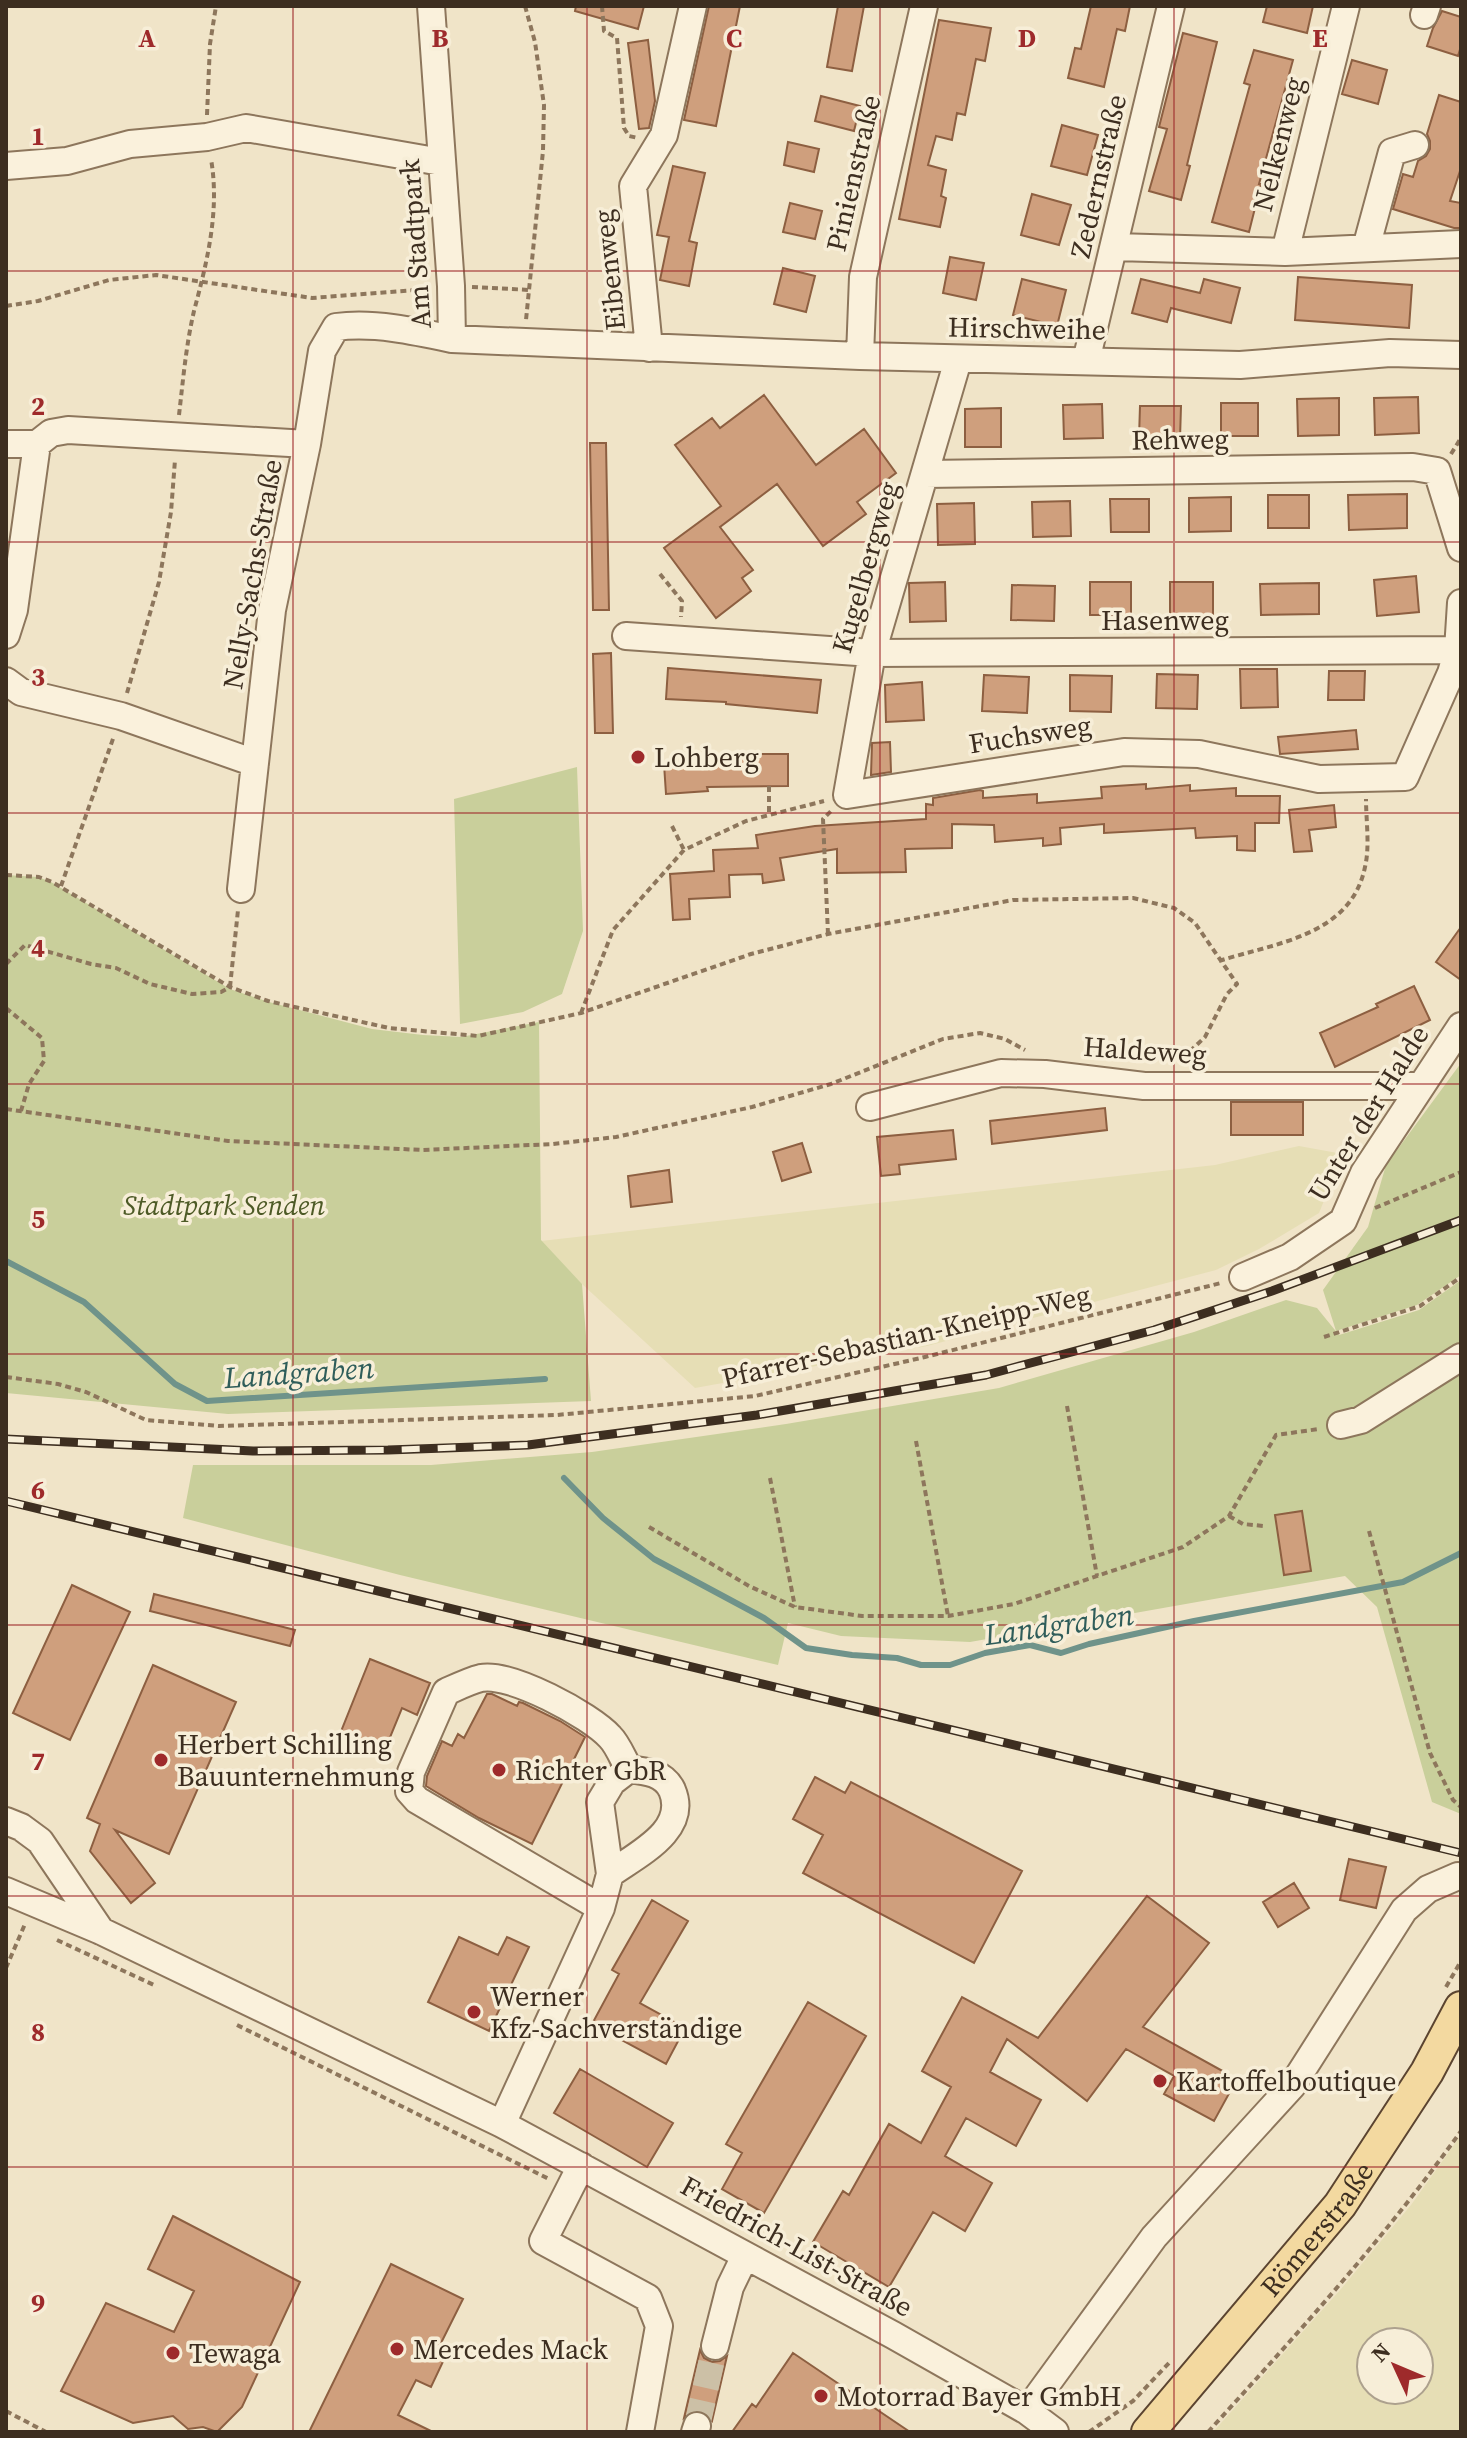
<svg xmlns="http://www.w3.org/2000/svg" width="1467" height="2438" font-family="'Source Serif 4',serif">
  <rect width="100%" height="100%" fill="#f0e4c8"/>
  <path fill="#e6deb5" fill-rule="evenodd" d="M1299,1146L1343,1154L1319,1213L1259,1249L1216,1270L927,1346L695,1388L582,1284L541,1241L1215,1165Z
    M1461,2135V2432H1213L1341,2289L1411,2205ZM1371,2342H1419V2390H1371Z"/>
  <path fill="#c9cf9b" d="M577,767L583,931L562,994L523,1012L460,1024L454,799Z
    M6,875L38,877L51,882L230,989L269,1002L372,1029L423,1035L461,1037L539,1022L541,1240L582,1284L591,1401L228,1414L6,1393Z
    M1461,1063V1275L1417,1305L1336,1331L1323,1290L1368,1227L1386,1165Z
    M1461,1280V1814L1432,1802L1377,1607L1345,1576L970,1642L841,1636L788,1623L778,1665L400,1575L183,1518L193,1465H431L592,1452L786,1424L999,1388L1194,1332L1286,1300L1317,1308L1339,1335L1419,1310Z"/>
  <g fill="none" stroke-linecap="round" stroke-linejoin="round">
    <path stroke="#6f938a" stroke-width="6" d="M6,1261L84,1302L175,1384L207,1401L545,1379
      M564,1478L603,1518L654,1559L764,1618L806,1648L852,1655L897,1658L921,1665H950L985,1653L1030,1645L1061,1653L1089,1644L1194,1621L1403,1582L1461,1553"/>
  </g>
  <path fill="#cf9f7d" stroke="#8d5f41" stroke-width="2" d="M576,6H644L638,29L575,11Z
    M709,6H740L716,126L684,120Z
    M838,6H864L852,71L827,67Z
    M1091,6H1130L1125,31L1117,29L1104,87L1068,78L1075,48L1081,49Z
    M1267,6H1313L1307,33L1263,22Z
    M1442,11L1461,17V46L1458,56L1427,46L1433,28Z
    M939,20L991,28L985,61L976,59L965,115L957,113L952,140L936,136L928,165L946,170L941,196L946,198L940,227L899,219Z
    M1183,33L1217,42L1187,165L1190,166L1181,200L1149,191L1167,129L1159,127Z
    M648,40L655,101L649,128L639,129L628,43Z
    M1254,50L1293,60L1259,184H1261L1249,232L1212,222L1250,85L1244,83Z
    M1352,60L1387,70L1378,104L1342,94Z
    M1439,95L1461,102V168L1450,201L1461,203V228H1454L1393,209L1403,174L1413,177L1418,161L1426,156L1430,149V141L1427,134Z
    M821,96L860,106L854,131L815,121Z
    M1062,125L1098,135L1087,175L1051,166Z
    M788,142L819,149L814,172L784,165Z
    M673,166L705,173L689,241L697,243L689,286L660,280L669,237L657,235Z
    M1032,194L1071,205L1059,245L1021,235Z
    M790,203L822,211L815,239L783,232Z
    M950,257L984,263L976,300L943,293Z
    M783,268L815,276L806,312L774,304Z
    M1298,277L1412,285L1409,328L1295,320Z
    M1022,279L1066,290L1057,326L1013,315Z
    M1141,279L1200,293L1204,279L1240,288L1231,323L1171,308L1167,322L1132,313Z
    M764,395L816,465L864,429L896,473L857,502L866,514L823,546L777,484L720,527L753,570L742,578L751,591L716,618L664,548L721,506L675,445L712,418L720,428Z
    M1418,397L1419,433L1375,435L1374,398Z
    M1339,398V435L1298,436L1297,399Z
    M1221,403H1258V436H1221Z
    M1102,404L1103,438L1064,439L1063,405Z
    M1140,406H1181L1180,439L1139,438Z
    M1001,408V447H965V409Z
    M590,443H606L609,610H593Z
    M1407,494V528L1349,530L1348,495Z
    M1268,495H1309V528H1268Z
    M1231,497V531L1189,532V498Z
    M1110,499H1149V532H1111Z
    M1070,501L1071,536L1033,537L1032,502Z
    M974,503L975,544L938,545L937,504Z
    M1416,576L1419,612L1377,616L1374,580Z
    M945,582L946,621L910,622L909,583Z
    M1090,582H1131V615H1090Z
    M1170,582H1213V616H1170Z
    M1319,583V614L1261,615L1260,584Z
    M1012,585L1055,586L1054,621L1011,620Z
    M611,653L613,733H595L593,654Z
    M668,668L821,680L817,713L726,704V702L666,699Z
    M1240,669H1277L1278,707L1241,708Z
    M1329,671H1365L1364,700H1328Z
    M1157,674L1198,675L1197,709L1156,708Z
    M984,675L1029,677L1027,713L982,711Z
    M1070,675L1112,676L1111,712L1070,711Z
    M922,682L924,720L886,722L885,685Z
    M1356,730L1358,749L1280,754L1278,737Z
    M890,742L891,772L871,775L872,743Z
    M721,754H788V786L707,787L708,791L666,794L664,764L721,760Z
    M1146,784V789L1190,785V791L1236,788V796H1280L1279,823H1255V851L1237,850V836L1196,838L1195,828L1104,833V824L1060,828L1061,844L1043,846V838L995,842L994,825L952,824V848L905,849L906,872L837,873V849L780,858L784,880L763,883L762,874L729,875L730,897L689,899L690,919L673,920L670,874L714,871L713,850L758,848L756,835L815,826L926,819V804L933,805V798L980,790L983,791V798L1037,794V803L1102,798L1101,787Z
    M1334,805L1336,827L1309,830L1312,851L1294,852L1289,810Z
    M1461,927V980L1436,962Z
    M1414,986L1430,1020L1335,1067L1320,1033L1378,1007L1376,1004Z
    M1231,1102H1303V1135H1231Z
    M1105,1108L1107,1130L992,1144L990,1121Z
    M953,1130L956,1159L899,1165L900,1174L881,1176L877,1137Z
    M802,1143L811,1172L782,1181L773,1152Z
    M669,1170L672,1202L631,1207L628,1176Z
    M1302,1511L1311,1571L1284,1575L1275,1515Z
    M72,1585L130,1612L70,1740L13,1713Z
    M154,1594L295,1630L290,1646L150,1611Z
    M370,1659L430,1683L417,1715L402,1708L384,1752L340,1734Z
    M153,1665L236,1702L169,1854L115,1830L155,1883L131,1903L90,1851L100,1824L87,1818Z
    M487,1694H492L517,1706L519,1702L523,1703L560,1721L585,1737L532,1844L479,1818L426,1786L427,1776L442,1741L452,1746L458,1734L464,1738Z
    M815,1777L845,1793L851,1782L1022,1871L974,1963L803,1873L823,1835L793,1819Z
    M1349,1859L1386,1867L1376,1908L1340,1900Z
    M1294,1883L1309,1908L1278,1927L1263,1902Z
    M1147,1896L1209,1943L1143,2027L1237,2079L1214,2121L1164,2094L1174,2076L1126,2049L1087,2101L1007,2039L990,2072L1041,2100L1016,2146L966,2118L945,2156L992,2183L965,2231L933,2212L889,2287L813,2242L843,2191L849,2195L889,2124L921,2143L951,2087L922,2071L962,1997L1038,2038Z
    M652,1900L688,1921L640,2003L685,2028L666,2064L592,2024L619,1974L612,1970Z
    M459,1937L498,1955L507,1937L529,1947L489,2031L428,2002Z
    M808,2002L866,2036L764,2213L722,2189L742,2153L726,2144Z
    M580,2069L673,2123L647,2167L554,2113Z
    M173,2216L300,2282L242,2407L217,2432L203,2427L188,2429L173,2416L133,2423L61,2391L106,2303L174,2332L194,2291L148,2269Z
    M391,2264L463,2299L439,2347L448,2351L431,2387L416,2380L398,2415L433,2432H309Z
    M700,2350L704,2358L712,2362L720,2361L727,2356L712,2421L701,2411H693L684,2418Z
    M793,2353L910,2432H732L752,2404L756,2407Z"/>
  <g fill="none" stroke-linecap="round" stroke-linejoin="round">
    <path stroke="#ccc0a6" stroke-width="26" stroke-dasharray="26 13" stroke-linecap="butt" d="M697,2426L715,2346"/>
    <defs>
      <path id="minor" d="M431,6L451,286L452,339L860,356L1240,365L1390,353L1461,355
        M1424,15L1427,6
        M6,166L67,161L130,144L207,137L246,128L441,162
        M1115,247L1285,252L1461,244
        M1366,248L1392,152L1415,145
        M1285,252L1346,6
        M649,348L633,186L664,135L693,6
        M860,356L863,277L924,6
        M958,360L872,653L847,795L1124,752L1199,754L1319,779L1405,777L1451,673L1458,650L1461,603
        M1086,361L1171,6
        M6,444H37L51,433L68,430L307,444
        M925,474L1413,467L1437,471L1461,548
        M6,635L14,610L37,444
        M626,636L872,653L1458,650
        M6,681L21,692L121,716L255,763
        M241,889L272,610L307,444L322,351L336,327C374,322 415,331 452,339
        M870,1107L1001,1073L1045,1074L1144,1086H1420
        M1243,1277L1290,1257L1343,1221L1364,1173L1461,1026
        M1341,1425L1361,1420L1461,1357
        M6,1821L21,1827L40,1841L101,1931
        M6,1891L101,1931L502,2124L893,2335L1027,2411L1055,2432
        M601,1908L417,1800L409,1791L411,1772L446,1692C457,1687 469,1681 481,1678C510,1672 590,1715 610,1737C618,1745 623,1759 629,1769
        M502,2124L601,1908L610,1874L600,1802L612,1782L629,1769C646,1771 664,1773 672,1790C689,1830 638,1854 610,1874
        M581,2166L543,2241L648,2298L659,2326L640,2432
        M715,2346L730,2287L745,2256
        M1027,2411L1154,2237L1292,2086L1404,1910L1428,1889L1458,1876
        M695,2432L697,2426"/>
      <g id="major">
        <path id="s1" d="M1148,2432L1340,2205L1427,2072L1461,2008"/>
      </g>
    </defs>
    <use href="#minor" stroke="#8d765c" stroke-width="30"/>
    <use href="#major" stroke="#5b4430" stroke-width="36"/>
    <path stroke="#8d765c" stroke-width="4" stroke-dasharray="6 4" stroke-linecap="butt" d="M525,6L535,42L544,105L543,151L526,320
      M602,6L604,31L617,38L624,128L629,136L638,138
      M207,115L210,44L216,6
      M472,287L530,290
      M6,306L38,301L109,280L156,275L312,298L428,289
      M179,415C183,381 186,345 194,311C207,262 220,211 211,159
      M1451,454L1461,438
      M660,574L682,601L681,617
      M127,693L159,582L171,512L175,460
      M769,786V815
      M672,826L684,850
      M6,875L39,877L52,882L230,987L268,1001L389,1028L478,1036L581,1013L751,954L828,934L1013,900L1133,898L1174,908L1195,923L1237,984L1227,994L1205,1037L1187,1054L1185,1065
      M61,886L114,736
      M828,934L823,819L831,811
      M1219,961C1275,943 1351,936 1365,867C1370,846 1366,821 1366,799
      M6,964L25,945L91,964L116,968L150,984L192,994L221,992L230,987
      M230,987L238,910
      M6,1008L42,1038L44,1061L29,1084L21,1111
      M581,1013L613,930L684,850L746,821L824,801
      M6,1109L228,1141L423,1150L553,1144L616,1137L752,1107L831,1084L943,1039L980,1033L1005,1039L1025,1050
      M1375,1208L1461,1172
      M1324,1337L1420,1306L1461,1277
      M6,1377L58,1384L86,1392L146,1420L219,1426L557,1415L755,1396L925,1357L1221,1283
      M1067,1406L1097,1576
      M916,1441L948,1616
      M770,1478L795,1607
      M1229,1516L1243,1524L1264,1526
      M649,1527L749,1586L795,1607L862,1616H948L1014,1604L1183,1547L1229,1516L1276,1435L1319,1429
      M1369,1531L1430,1753L1453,1800L1461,1807
      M57,1940L154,1985
      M6,1968L25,1924
      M1446,1987L1461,1961
      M237,2025L549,2179
      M6,2411L46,2432
      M1089,2432L1133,2401L1169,2363
      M1208,2432C1298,2333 1383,2240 1461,2131"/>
    <use href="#minor" stroke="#faf1dc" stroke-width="26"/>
    <use href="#major" stroke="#f3d9a0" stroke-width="32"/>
    <defs>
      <path id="rail" d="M6,1439L253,1451L388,1450L528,1445L757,1415L986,1375L1154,1330L1272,1291L1461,1220
        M6,1501L1461,1853"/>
    </defs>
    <use href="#rail" stroke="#3d2e20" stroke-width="9"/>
    <use href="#rail" stroke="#f7eed8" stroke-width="6" stroke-dasharray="18" stroke-linecap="butt"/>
  </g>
  <path fill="none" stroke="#9e2a2b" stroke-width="2" stroke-opacity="0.55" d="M293,6V2432M587,6V2432M880,6V2432M1174,6V2432M6,271H1461M6,542H1461M6,813H1461M6,1084H1461M6,1354H1461M6,1625H1461M6,1896H1461M6,2167H1461"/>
  <g fill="#9e2a2b" stroke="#f7eed8" stroke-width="3">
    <circle cx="638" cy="757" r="8"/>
    <circle cx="161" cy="1760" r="8"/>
    <circle cx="499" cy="1770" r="8"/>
    <circle cx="474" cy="2012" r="8"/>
    <circle cx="1160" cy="2081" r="8"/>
    <circle cx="397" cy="2349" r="8"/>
    <circle cx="173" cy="2353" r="8"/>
    <circle cx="821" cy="2396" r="8"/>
  </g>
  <g text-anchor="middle" stroke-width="7" stroke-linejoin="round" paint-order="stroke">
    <g font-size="28" fill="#3d2e20" stroke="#f7eed8">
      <text transform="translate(1278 144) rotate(-76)" y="10">Nelkenweg</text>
      <text transform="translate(853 173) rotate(-77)" y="10">Pinienstraße</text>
      <text transform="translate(1098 176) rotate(-77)" y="10">Zedernstraße</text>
      <text transform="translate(415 244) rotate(-94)" y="10">Am Stadtpark</text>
      <text transform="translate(609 270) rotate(-96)" y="10">Eibenweg</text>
      <text transform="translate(1027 328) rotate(1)" y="10">Hirschweihe</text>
      <text transform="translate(1180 439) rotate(-1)" y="10">Rehweg</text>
      <text transform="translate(865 567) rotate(-74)" y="10">Kugelbergweg</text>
      <text transform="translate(252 574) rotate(-80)" y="10">Nelly-Sachs-Straße</text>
      <text x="1165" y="630">Hasenweg</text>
      <text transform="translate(1030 734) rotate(-9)" y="10">Fuchsweg</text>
      <text transform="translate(1145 1050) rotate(4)" y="10">Haldeweg</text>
      <text transform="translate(1368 1113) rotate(-58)" y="10">Unter der Halde</text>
      <text transform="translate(906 1336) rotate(-13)" y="10">Pfarrer-Sebastian-Kneipp-Weg</text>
      <text dy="10" stroke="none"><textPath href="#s1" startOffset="264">Römerstraße</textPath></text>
      <text transform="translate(797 2246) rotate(29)" y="10">Friedrich-List-Straße</text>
    </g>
    <g font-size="28" fill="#3d2e20" stroke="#f7eed8" text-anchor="start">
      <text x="654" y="767">Lohberg</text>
      <text x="177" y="1754">Herbert Schilling<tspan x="177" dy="32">Bauunternehmung</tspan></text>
      <text x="515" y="1780">Richter GbR</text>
      <text x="490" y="2006">Werner<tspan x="490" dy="32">Kfz-Sachverständige</tspan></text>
      <text x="1176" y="2091">Kartoffelboutique</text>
      <text x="413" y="2359">Mercedes Mack</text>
      <text x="189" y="2363">Tewaga</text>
      <text x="837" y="2406">Motorrad Bayer GmbH</text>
    </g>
    <g font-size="28" font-style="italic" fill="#4d5a26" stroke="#f7eed8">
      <text x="224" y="1215">Stadtpark Senden</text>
    </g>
    <g font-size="30" font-style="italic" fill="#2f5d5a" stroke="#f7eed8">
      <text transform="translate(299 1373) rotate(-4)" y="10">Landgraben</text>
      <text transform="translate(1059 1625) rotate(-8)" y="10">Landgraben</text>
    </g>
  </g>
  <g font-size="26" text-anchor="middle" font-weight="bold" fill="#9e2a2b" stroke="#f7eed8" stroke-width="7" stroke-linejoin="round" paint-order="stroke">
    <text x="147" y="47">A</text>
    <text x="440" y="47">B</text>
    <text x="734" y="47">C</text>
    <text x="1027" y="47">D</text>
    <text x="1320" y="47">E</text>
    <text x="38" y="145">1</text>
    <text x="38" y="415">2</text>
    <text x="38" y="686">3</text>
    <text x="38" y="957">4</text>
    <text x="38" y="1228">5</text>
    <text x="38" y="1499">6</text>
    <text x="38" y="1770">7</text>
    <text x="38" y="2041">8</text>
    <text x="38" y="2312">9</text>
  </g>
  <rect width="1467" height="2438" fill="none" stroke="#3d2e20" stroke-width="16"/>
  <g transform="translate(1395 2366) rotate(314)"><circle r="38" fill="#f7eed8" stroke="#ada18e" stroke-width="2"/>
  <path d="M0-6L14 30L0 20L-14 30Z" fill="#9e2a2b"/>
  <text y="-12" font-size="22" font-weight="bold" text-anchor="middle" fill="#3d2e20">N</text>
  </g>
</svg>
